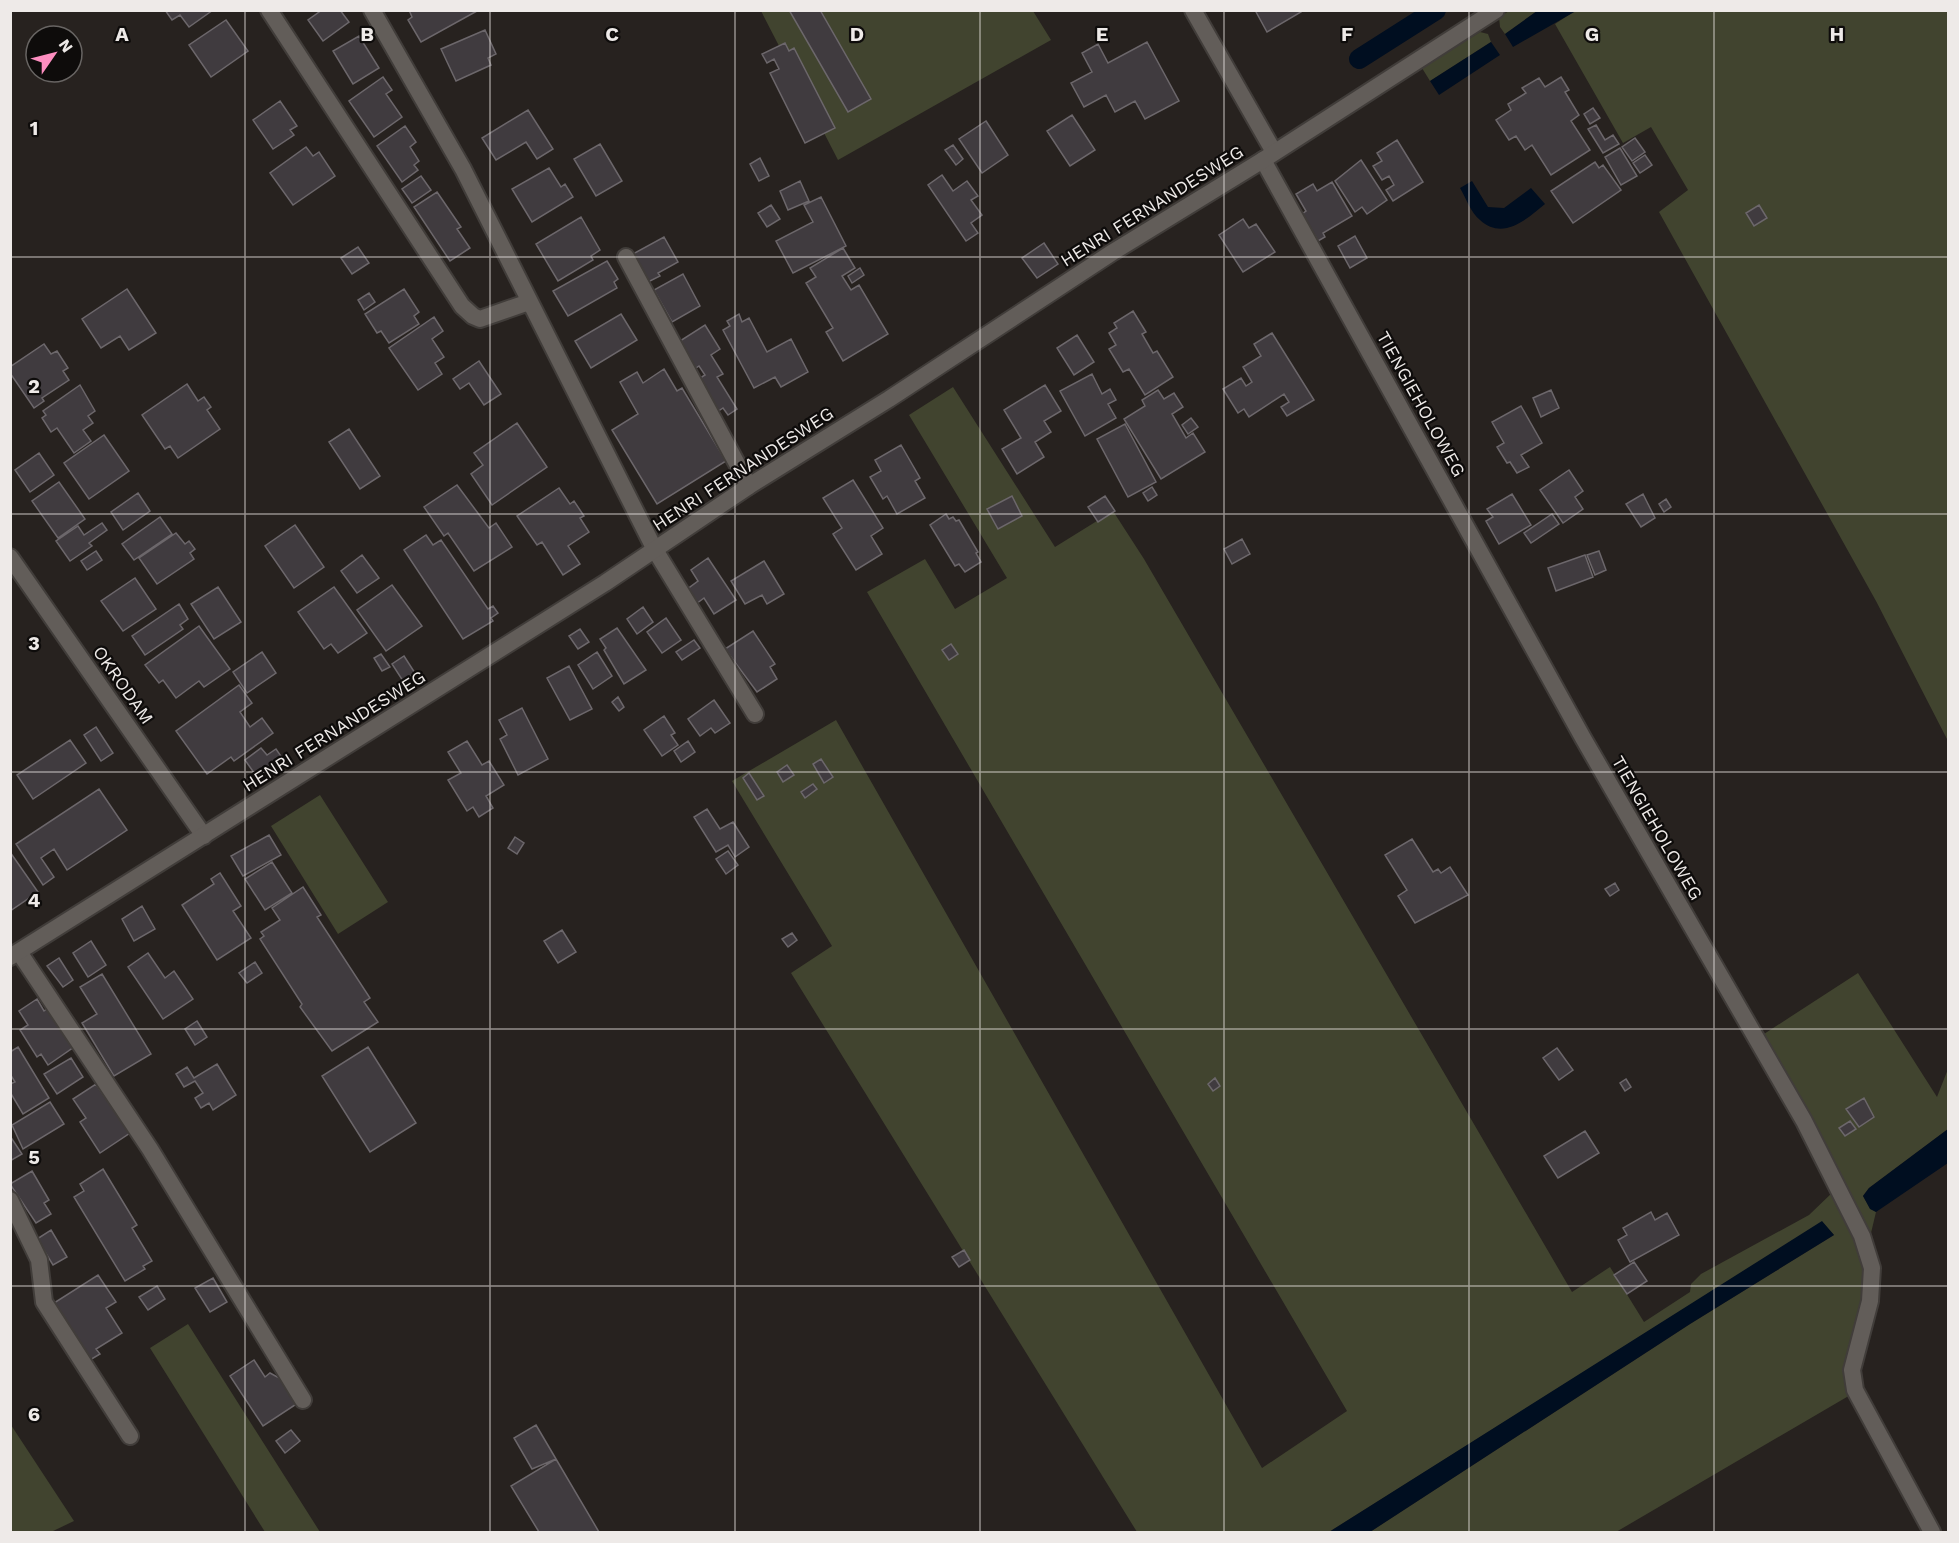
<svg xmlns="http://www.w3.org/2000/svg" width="1959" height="1543" font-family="'Work Sans',sans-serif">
  <rect width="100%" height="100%" fill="#27221f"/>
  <path fill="#41442f" d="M1576,10L1948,11V741L1876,601L1659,212L1688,190L1651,127L1623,143L1555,24Z
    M761,11H1033L1051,40L838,160Z
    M1509,11H1537L1505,34L1500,27L1499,17Z
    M1480,32L1488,34L1491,42L1430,81L1422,68Z
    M953,387L1055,547L1113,511L1144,559L1572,1292L1610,1267L1644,1322L1690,1292L1691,1284L1701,1274L1809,1215L1834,1191L1865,1260L1866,1287L1852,1394L1616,1532H1370L1690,1324L1834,1235L1822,1222L1329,1532H1137L791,973L832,946L732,781L836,720L1262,1468L1347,1411L867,592L925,559L955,609L1007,578L909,415Z
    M320,795L388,902L338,934L271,826Z
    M1858,973L1937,1097L1948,1069V1129L1869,1188L1863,1196L1870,1208L1876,1212L1871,1233L1849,1198L1764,1034Z
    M188,1324L320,1532H265L150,1348Z
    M11,1425L74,1521L51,1532H11Z"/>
  <path fill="#000e20" d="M1537,11H1576L1513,47L1505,34Z
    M1491,42L1500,55L1439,95L1430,81Z
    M1472,181L1488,207L1504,208L1531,188L1545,204C1527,219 1503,241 1480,220C1471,213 1466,198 1460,188Z
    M1948,1129V1163L1876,1212L1870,1209L1863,1196L1869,1188Z
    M1822,1221L1834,1235L1690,1324L1370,1532H1329Z"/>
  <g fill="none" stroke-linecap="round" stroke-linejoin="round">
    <path stroke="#000e20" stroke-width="20" d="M1359,59L1436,10"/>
  </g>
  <path fill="#403b3f" stroke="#6c676b" stroke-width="1.5" d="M165,10H213L189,27L180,15L172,20Z
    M322,10H340L349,22L323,41L308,20Z
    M409,10H477V11L421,42L408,20L412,17Z
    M789,10H820L871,99L848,112Z
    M1255,10H1300L1301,12L1267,32Z
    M226,20L248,51L211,77L189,45Z
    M485,30L496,54L488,58L491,65L456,81L441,49Z
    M359,36L379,68L353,84L333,51Z
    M1147,42L1179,101L1145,119L1135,101L1115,112L1106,95L1084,107L1071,83L1092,72L1082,53L1098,44L1108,63Z
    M785,43L789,51L794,48L835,128L805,143L770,73L779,69L774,59L767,63L762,54Z
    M383,77L392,90L386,94L402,117L374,137L349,101Z
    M1561,77L1569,90L1565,92L1579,115L1571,121L1590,150L1551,175L1532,145L1525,150L1516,136L1509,140L1496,120L1511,110L1508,104L1526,93L1522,88L1539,78L1545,87Z
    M280,101L297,126L290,130L294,135L273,149L253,120Z
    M1593,108L1600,118L1590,124L1584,114Z
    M528,110L553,149L537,159L526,142L496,160L482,138Z
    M1072,115L1095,150L1070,166L1047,131Z
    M986,121L1008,155L982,173L959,139Z
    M1596,125L1605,140L1613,135L1619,144L1603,153L1588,129Z
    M405,126L416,142L410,147L419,161L414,165L418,170L402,182L377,146Z
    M1635,138L1645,152L1632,161L1622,147Z
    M1397,140L1423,182L1393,201L1386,190L1394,185L1389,176L1382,180L1373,166L1382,161L1377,153Z
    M600,144L622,181L596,196L574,159Z
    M953,145L963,159L956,165L945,150Z
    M306,147L313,156L319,152L335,176L293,205L270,173Z
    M1620,148L1637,176L1621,185L1605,157Z
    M1645,155L1652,165L1640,173L1633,163Z
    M760,158L769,176L759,181L750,164Z
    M1361,160L1387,200L1367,214L1362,207L1355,212L1335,181Z
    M1595,162L1599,168L1603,165L1621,190L1573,223L1551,191Z
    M549,168L561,187L565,184L573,197L532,222L512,189Z
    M942,175L953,191L967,181L978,196L971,200L982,215L971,223L978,233L966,241L928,185Z
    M421,176L431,190L412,203L402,189Z
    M800,181L809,201L788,210L780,191Z
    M1332,182L1352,216L1323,233L1325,237L1318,241L1302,214L1306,211L1296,194L1313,184L1317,191Z
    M437,192L461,227L457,229L470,248L450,261L414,207Z
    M821,197L846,246L793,273L776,241L813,222L804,205Z
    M771,205L780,219L767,227L758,213Z
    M1759,205L1767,218L1754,226L1746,213Z
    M581,217L600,250L591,256L593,260L558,281L536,244Z
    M1243,219L1249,228L1256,224L1275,252L1243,272L1219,235Z
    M1355,236L1367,258L1350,268L1338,246Z
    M664,237L678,262L658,273L660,276L646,283L631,255Z
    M1044,243L1058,264L1037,278L1022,258Z
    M358,247L369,263L352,274L341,258Z
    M843,248L855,268L842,276L851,290L859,285L888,334L843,361L826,332L833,328L806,283L816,277L810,268Z
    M607,261L618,279L614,282L617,288L568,316L553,291Z
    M860,268L864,275L852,283L848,276Z
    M683,274L700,306L672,322L654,290Z
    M127,289L156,333L129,350L120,336L101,348L82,319Z
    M404,289L419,312L414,316L419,324L389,343L381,331L377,333L365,314Z
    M369,293L375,302L364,310L358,300Z
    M1133,311L1146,332L1142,334L1153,353L1157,351L1173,377L1145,395L1129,369L1123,372L1109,349L1116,345L1109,333L1117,328L1114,323Z
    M621,314L637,340L591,368L575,341Z
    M739,314L742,322L749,318L767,352L791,339L808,372L781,387L775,377L754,388L723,330L730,326L727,321Z
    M434,317L443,331L432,339L444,357L435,363L442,374L418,390L389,348Z
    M705,325L720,349L711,355L723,374L717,377L737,409L728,415L723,408L717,412L697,380L705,375L699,366L693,370L687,360L690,358L680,341Z
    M1272,333L1314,400L1287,416L1281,407L1289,402L1284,394L1249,417L1244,409L1238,413L1223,389L1241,378L1246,386L1252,382L1243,367L1261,356L1254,344Z
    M1077,335L1094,362L1074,375L1057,348Z
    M44,344L51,354L57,351L68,368L63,371L69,380L42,398L44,401L34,408L10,373V367Z
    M479,361L501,394L484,405L469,383L460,389L453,379Z
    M664,369L677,391L682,388L726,461L657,504L612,430L638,414L620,382L637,372L643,383Z
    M1092,374L1102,394L1110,389L1116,400L1108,404L1116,418L1085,436L1060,391Z
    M187,384L198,401L204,397L211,407L207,410L220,429L178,458L170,446L165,449L142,415Z
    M80,385L95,411L88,416L93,423L83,430L91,441L74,453L57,428L51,432L42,418L46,415L43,411Z
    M1045,385L1061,411L1044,421L1051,432L1035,442L1044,457L1017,474L1002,449L1021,438L1004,410Z
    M1158,390L1164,399L1174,393L1183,407L1172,414L1186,438L1193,433L1205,452L1161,479L1124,419L1145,406L1142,400Z
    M1551,390L1559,408L1541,417L1533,398Z
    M1521,406L1542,443L1521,455L1529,467L1517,473L1510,462L1507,463L1497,447L1504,443L1492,422Z
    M1191,418L1198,427L1188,434L1182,425Z
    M517,423L547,467L492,505L471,474L483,465L474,453Z
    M1125,424L1156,482L1128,497L1097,439Z
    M349,429L380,476L360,489L329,442Z
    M104,435L129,471L89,499L64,463Z
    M901,445L920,478L915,481L925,498L897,514L887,496L883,499L870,477L881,471L875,460Z
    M39,453L54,475L30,492L15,470Z
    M1569,470L1583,491L1575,497L1583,509L1563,523L1540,490Z
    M853,480L883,528L871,536L882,554L856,570L833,534L842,528L823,498Z
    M59,482L85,519L58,538L32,501Z
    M457,485L489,528L496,523L512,547L474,571L448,533L444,536L424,507Z
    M1152,487L1157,495L1148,501L1143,493Z
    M559,488L570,504L574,501L584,516L580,518L589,532L568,546L580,564L563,575L542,542L537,545L517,516Z
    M138,493L150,511L123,530L111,512Z
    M1512,494L1531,525L1499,544L1486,521L1493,517L1487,509Z
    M1643,494L1655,518L1641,527L1626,504Z
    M1012,496L1022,516L998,529L987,509Z
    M1105,496L1115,511L1098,522L1088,507Z
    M1666,499L1671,507L1664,512L1659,504Z
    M946,514L949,519L953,517L956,521L959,520L978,552L976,553L981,562L965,572L959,564L955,566L930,525Z
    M1552,514L1559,524L1531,543L1524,533Z
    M160,517L172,534L134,560L122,544Z
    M102,523L107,530L89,543L92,546L70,561L56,541L78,526L84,535Z
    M295,525L324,567L294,588L265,546Z
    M176,533L185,544L189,541L195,549L190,553L194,559L157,584L139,558Z
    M426,535L433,545L441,540L488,609L493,606L498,613L491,618L493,621L463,639L404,550Z
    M1242,539L1250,554L1232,564L1224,549Z
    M96,551L102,560L87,570L81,561Z
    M1599,551L1606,570L1595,575L1587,555Z
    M362,555L379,578L357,593L341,571Z
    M1585,555L1593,577L1556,591L1548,568Z
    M708,558L736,600L714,614L704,598L696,604L686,590L698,581L691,570Z
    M764,561L784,594L767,604L762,595L745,604L731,581Z
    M135,578L156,609L123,631L101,601Z
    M392,585L422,626L386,651L357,610Z
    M218,587L241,622L214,639L191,604Z
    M334,587L367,633L338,653L331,644L324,649L298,612Z
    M179,604L188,619L180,625L183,629L145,655L132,636Z
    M643,607L653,622L637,634L627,619Z
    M666,618L681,640L662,653L647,632Z
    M199,626L230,669L204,687L199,681L176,698L163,680L159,683L145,665Z
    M617,628L646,670L624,684L604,650L606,648L600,639Z
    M580,629L589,642L578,649L569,636Z
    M753,631L775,664L770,667L777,679L757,692L725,649Z
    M694,640L700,648L682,660L676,652Z
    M951,644L958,654L949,660L942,650Z
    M262,652L276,673L247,693L233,672Z
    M597,652L612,676L593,689L578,665Z
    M381,654L390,667L382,671L374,658Z
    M404,656L415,673L403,681L392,664Z
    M569,666L592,709L570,720L547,678Z
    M239,685L252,703L240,712L250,727L262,718L273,733L234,761L231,757L207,774L176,731Z
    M618,697L624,707L619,711L612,702Z
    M714,700L730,723L715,733L711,728L700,736L688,719Z
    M522,708L548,759L518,775L500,739L507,735L499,720Z
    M664,716L675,733L671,735L678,745L662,756L644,730Z
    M96,727L113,753L101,761L84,735Z
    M70,740L86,763L33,799L17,775Z
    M467,741L482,765L489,761L504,785L486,796L493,808L479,817L473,807L467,811L448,780L461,773L448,752Z
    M688,741L695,752L681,762L674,751Z
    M261,748L267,755L276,749L283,759L257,777L245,760Z
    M821,759L833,777L824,783L813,764Z
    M787,765L794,775L783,782L777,772Z
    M749,773L764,796L757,800L743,778Z
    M813,784L817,789L805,798L801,792Z
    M99,789L127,830L67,870L54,849L41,858L54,877L43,885L16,844Z
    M707,809L720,829L733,822L749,847L735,857L728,845L716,852L694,817Z
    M269,835L281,855L243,876L231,856Z
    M515,837L524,843L517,854L508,848Z
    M1412,839L1433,872L1438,869L1441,873L1450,867L1468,895L1415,923L1398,896L1407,890L1385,855Z
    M728,851L738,865L726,874L716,859Z
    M10,852L38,892L10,911Z
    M272,862L292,893L265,910L245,879Z
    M220,873L241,906L233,911L251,938L217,960L182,905L214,884L211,879Z
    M1615,883L1619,890L1610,896L1605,889Z
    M303,887L321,915L317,917L370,998L364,1002L378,1022L332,1051L300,1007L302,1004L260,939L264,936L261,932L280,920L272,908Z
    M142,906L155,929L134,941L122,919Z
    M562,930L576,952L558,963L544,941Z
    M792,933L797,940L788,947L782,939Z
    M91,941L106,965L88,977L73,953Z
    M148,953L165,978L174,971L193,999L163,1019L128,967Z
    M59,958L73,980L63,987L47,966Z
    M255,962L262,973L247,983L239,973Z
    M102,974L151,1054L114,1076L82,1023L97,1014L80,987Z
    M37,999L44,1011L48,1008L74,1047L48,1065L41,1054L37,1057L20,1030L28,1025L19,1011Z
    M197,1021L207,1037L195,1045L185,1029Z
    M18,1047L49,1098L23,1114L10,1092V1084L15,1082L10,1074V1052Z
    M368,1047L416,1123L370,1152L322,1076Z
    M1557,1048L1573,1070L1559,1080L1543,1058Z
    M71,1058L83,1077L57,1094L44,1074Z
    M217,1064L236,1095L213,1110L209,1103L201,1108L195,1098L203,1093L195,1081L184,1087L176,1074L187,1067L194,1078Z
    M1215,1078L1220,1086L1213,1091L1208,1084Z
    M1626,1079L1631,1087L1625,1091L1620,1083Z
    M96,1084L130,1133L100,1153L80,1122L86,1118L73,1099Z
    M1864,1098L1874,1117L1859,1127L1846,1109Z
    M50,1102L64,1124L23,1149L12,1125Z
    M1850,1121L1856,1129L1845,1136L1839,1128Z
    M1585,1131L1599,1153L1558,1178L1544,1156Z
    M10,1136L22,1154L10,1161Z
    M103,1169L137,1225L132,1228L152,1261L143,1266L145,1269L125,1281L74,1197L84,1191L80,1184Z
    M32,1171L49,1200L44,1203L51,1214L36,1223L10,1184Z
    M1651,1212L1655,1220L1667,1213L1679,1235L1630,1262L1618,1240L1627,1235L1623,1228Z
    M51,1230L67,1257L53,1265L37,1239Z
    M964,1250L970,1260L959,1267L952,1257Z
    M1634,1262L1647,1281L1627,1294L1614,1275Z
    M98,1275L116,1302L106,1308L122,1333L96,1349L100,1354L90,1360L54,1303Z
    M213,1278L227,1302L210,1312L195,1288Z
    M157,1286L165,1299L148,1310L139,1297Z
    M254,1360L265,1377L270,1373L283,1380L298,1403L263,1426L230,1376Z
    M536,1425L556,1459L532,1469L514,1438Z
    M291,1430L300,1441L285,1453L276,1441Z
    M556,1459L599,1532H539L511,1486Z"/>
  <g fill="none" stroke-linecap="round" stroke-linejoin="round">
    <defs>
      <path id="minor" d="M269,10L462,306L473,316L480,319L529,302
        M372,10L463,169L655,550L755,714
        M1193,10L1274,152
        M1263,160L1583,738L1804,1121L1862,1236L1872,1268L1870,1301L1852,1370L1855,1390L1932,1532
        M626,257L749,486
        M10,557L204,836
        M19,952L150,1149L303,1400
        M10,1200L39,1260L44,1302L130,1436"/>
      <path id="tertiary" d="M10,957L605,583L749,486L889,399L1113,252L1263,160L1496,10"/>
    </defs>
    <use href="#minor" stroke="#413d3a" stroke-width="20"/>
    <use href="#tertiary" stroke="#413d3a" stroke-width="20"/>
    <use href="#minor" stroke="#625d59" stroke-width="16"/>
    <use href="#tertiary" stroke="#625d59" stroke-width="16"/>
  </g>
  <path fill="none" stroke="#eeeae8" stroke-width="1.5" stroke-opacity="0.55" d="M245,10V1532M490,10V1532M735,10V1532M980,10V1532M1224,10V1532M1469,10V1532M1714,10V1532M10,257H1948M10,514H1948M10,772H1948M10,1029H1948M10,1286H1948"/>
  <g text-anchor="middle" stroke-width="4.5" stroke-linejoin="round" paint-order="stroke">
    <g font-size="18" fill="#eeeae8" stroke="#0e0c0b">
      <text transform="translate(1152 206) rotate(-32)" y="6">HENRI FERNANDESWEG</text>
      <text transform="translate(1421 404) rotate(61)" y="6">TIENGIEHOLOWEG</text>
      <text transform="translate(743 469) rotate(-33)" y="6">HENRI FERNANDESWEG</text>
      <text transform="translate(123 685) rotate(55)" y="6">OKRODAM</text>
      <text transform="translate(334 731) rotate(-32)" y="6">HENRI FERNANDESWEG</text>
      <text transform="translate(1657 828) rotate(60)" y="6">TIENGIEHOLOWEG</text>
    </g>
  </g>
  <g font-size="20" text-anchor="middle" font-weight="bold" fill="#eeeae8" stroke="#0e0c0b" stroke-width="4.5" stroke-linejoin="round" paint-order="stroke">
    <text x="122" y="41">A</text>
    <text x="367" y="41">B</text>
    <text x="612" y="41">C</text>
    <text x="857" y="41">D</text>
    <text x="1102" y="41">E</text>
    <text x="1347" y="41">F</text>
    <text x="1592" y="41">G</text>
    <text x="1837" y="41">H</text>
    <text x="34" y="135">1</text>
    <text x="34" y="393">2</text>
    <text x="34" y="650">3</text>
    <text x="34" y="907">4</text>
    <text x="34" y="1164">5</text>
    <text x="34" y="1421">6</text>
  </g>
  <rect width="1959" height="1543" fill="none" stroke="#eeeae8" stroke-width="24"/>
  <g transform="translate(54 54) rotate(55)"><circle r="28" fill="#0e0c0b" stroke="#686563" stroke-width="1.5"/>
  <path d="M0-4.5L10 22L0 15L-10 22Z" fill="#fd8ec0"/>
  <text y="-9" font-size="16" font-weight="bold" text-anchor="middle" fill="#eeeae8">N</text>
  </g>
</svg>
